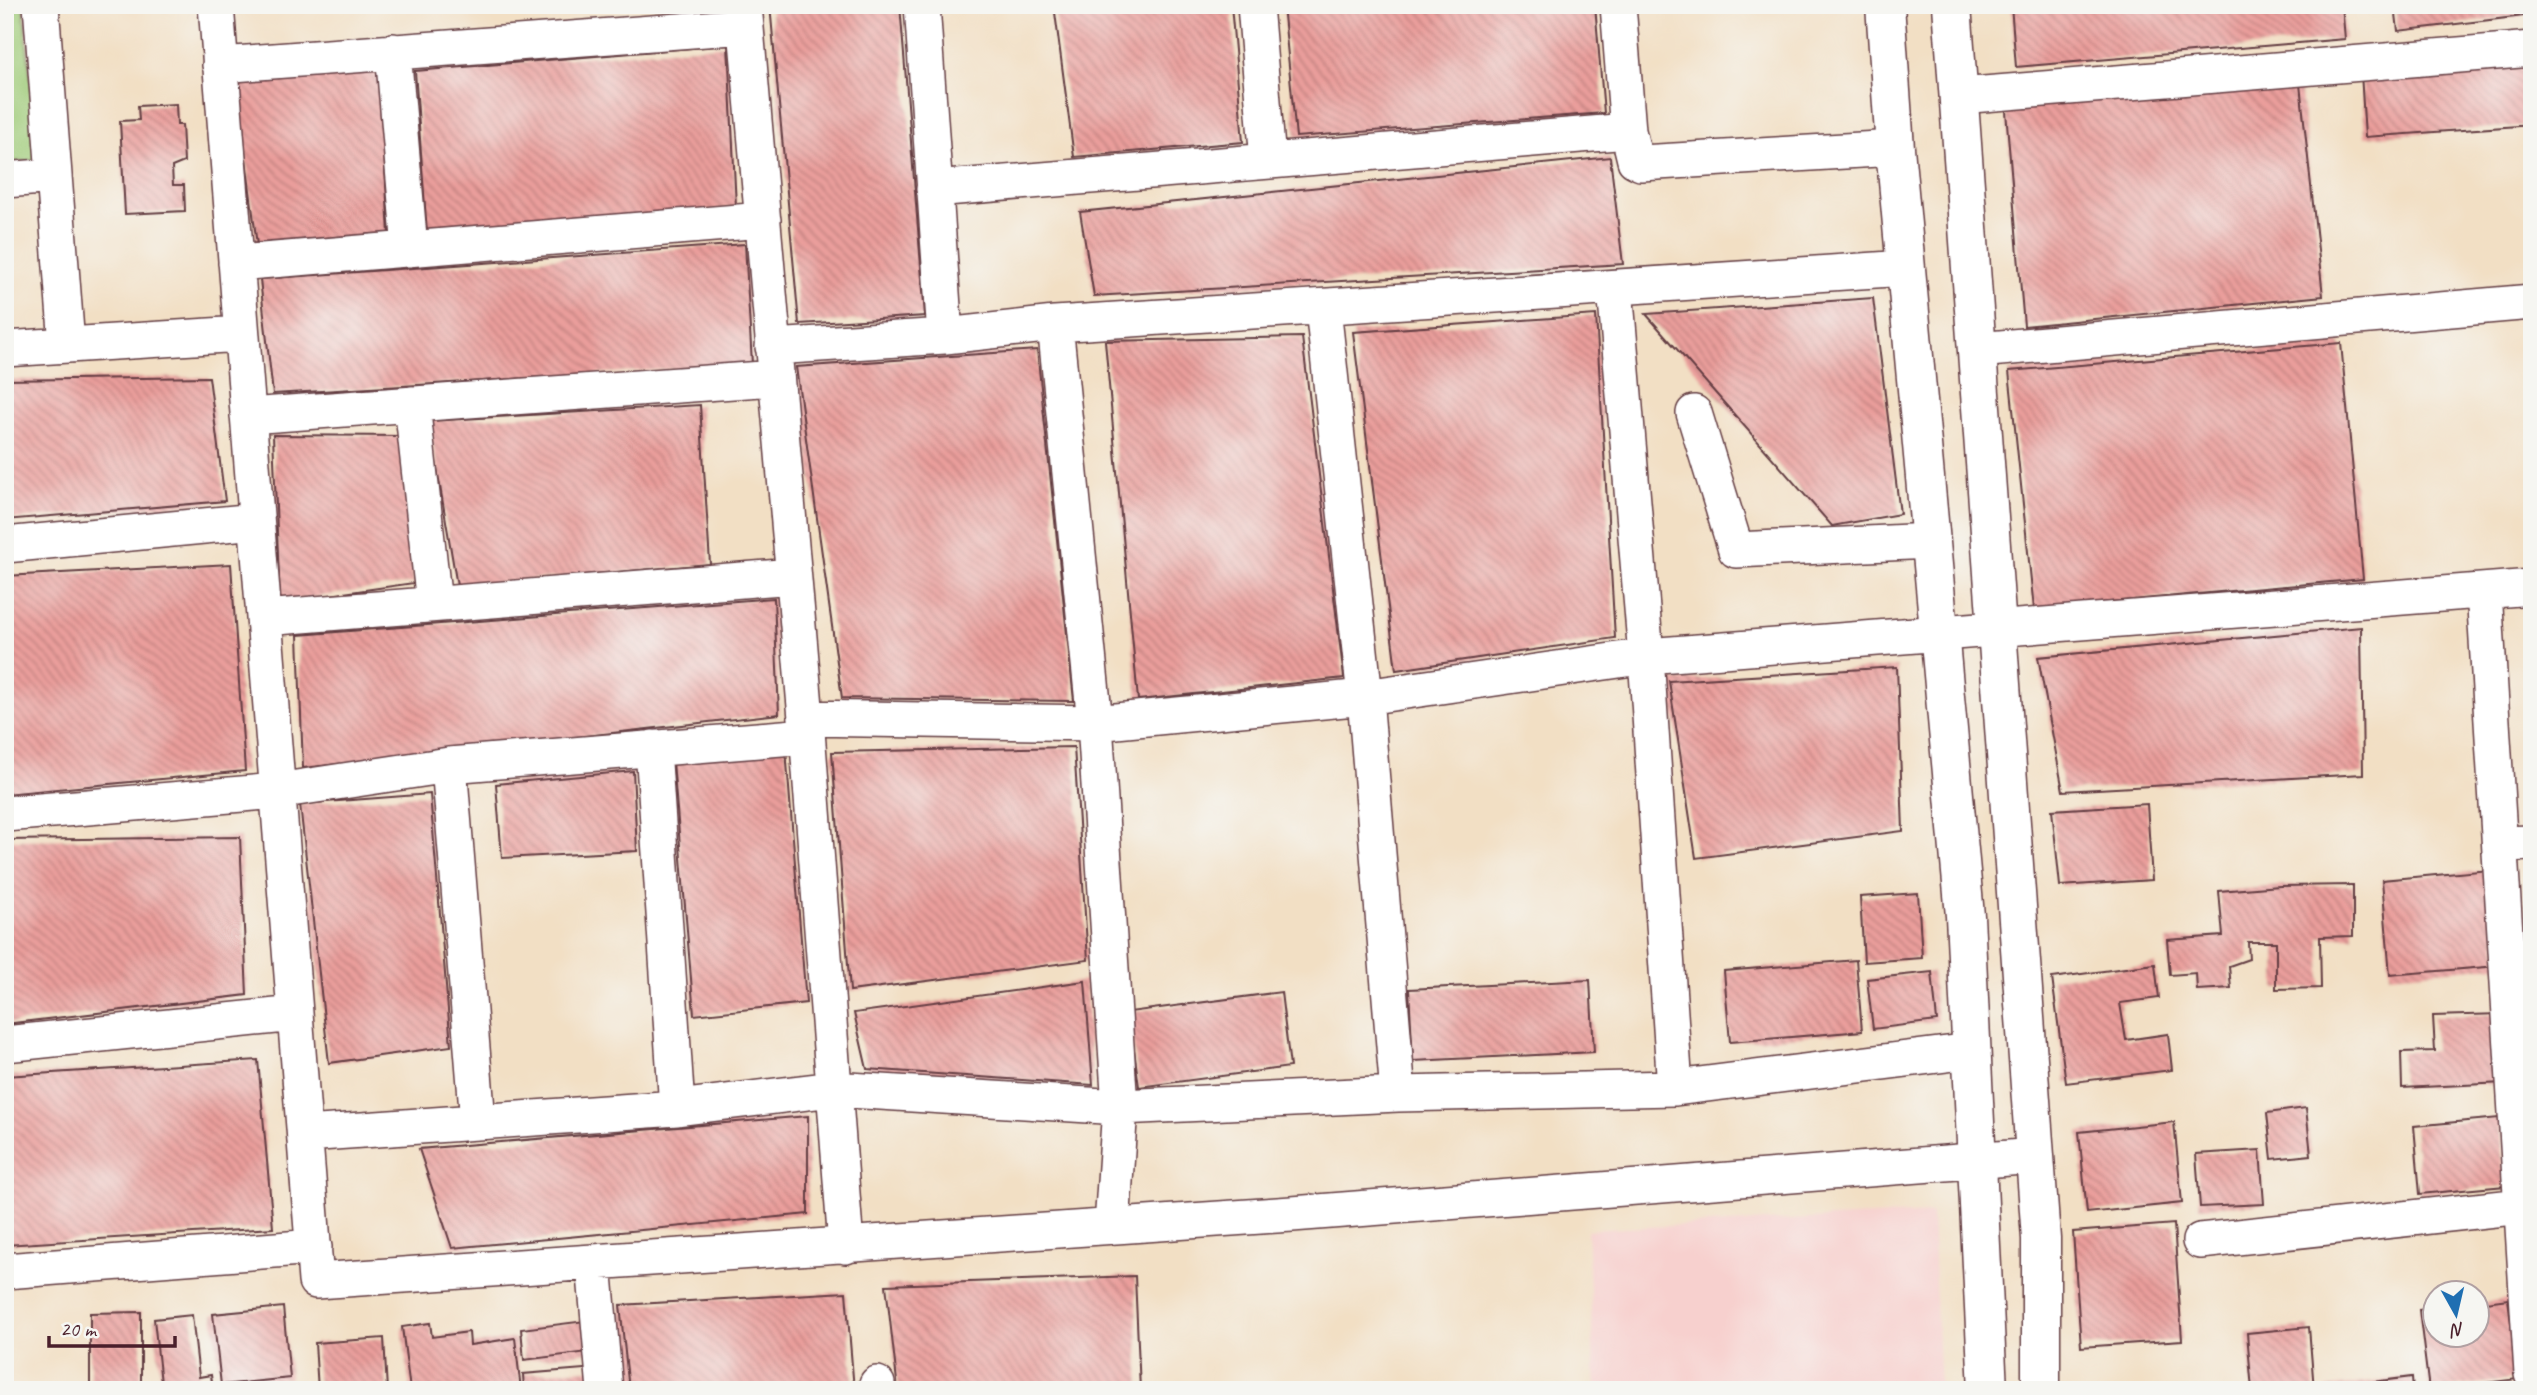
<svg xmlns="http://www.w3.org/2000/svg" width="2537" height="1395" font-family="Caveat,sans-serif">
  <defs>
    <pattern id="building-back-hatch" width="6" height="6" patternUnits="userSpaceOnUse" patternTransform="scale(1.75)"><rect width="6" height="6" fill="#ea9e9b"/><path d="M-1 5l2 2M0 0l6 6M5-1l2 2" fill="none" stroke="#c0807f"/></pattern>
  </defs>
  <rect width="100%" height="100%" fill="#f6f6f2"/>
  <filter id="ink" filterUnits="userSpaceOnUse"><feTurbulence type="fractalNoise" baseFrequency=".0143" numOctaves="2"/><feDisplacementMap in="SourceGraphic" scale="14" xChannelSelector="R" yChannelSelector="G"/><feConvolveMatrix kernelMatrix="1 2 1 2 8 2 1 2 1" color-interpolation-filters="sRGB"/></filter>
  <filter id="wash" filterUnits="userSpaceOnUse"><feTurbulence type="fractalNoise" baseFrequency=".00686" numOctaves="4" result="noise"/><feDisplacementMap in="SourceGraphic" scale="28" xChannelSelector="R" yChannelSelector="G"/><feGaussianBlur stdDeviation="1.57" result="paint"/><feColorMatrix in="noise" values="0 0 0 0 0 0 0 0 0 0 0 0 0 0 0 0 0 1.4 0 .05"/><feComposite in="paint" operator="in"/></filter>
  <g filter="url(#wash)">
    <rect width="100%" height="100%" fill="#f2dfc4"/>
    <path fill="#f7d0ce" d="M1932,1213L1940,1390H1595L1587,1230Z"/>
    <path fill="#9fcb78" stroke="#747552" stroke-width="2" d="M5,5H23L39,160L5,163Z"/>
    <g id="blocks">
      <path fill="url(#building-back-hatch)" d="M770,5H900L925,316L799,324Z
        M1054,5H1231L1243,142L1074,157Z
        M1283,5H1595L1604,113L1296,137Z
        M2011,5H2342L2345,39L2016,67Z
        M2395,5H2522L2523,16L2398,31Z
        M728,45L736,207L428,247L415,71Z
        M2532,61V125L2365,137L2361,73Z
        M379,68L389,234L259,261L236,81Z
        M2299,75L2323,296L2024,326L2005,99Z
        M176,104L177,125H182L184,162L172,167L173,185H184L185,211L125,214L120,121L139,120L138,106Z
        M1610,157L1623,264L1094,296L1080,212Z
        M745,244L752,364L273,394L260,279Z
        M1873,298L1900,514L1832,526L1646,314Z
        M1596,315L1615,638L1396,670L1353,332Z
        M1302,337L1344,678L1138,700L1105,341Z
        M2341,343L2363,579L2034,609L2009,371Z
        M1037,350L1074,701L842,698L796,367Z
        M209,377L225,501L5,520V380Z
        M700,405L710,564L457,586L429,421Z
        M273,435L400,436L414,583L280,602Z
        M231,564L245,771L5,794V576Z
        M774,598L779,714L303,768L298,635Z
        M2361,627L2363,774L2063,791L2038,657Z
        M1897,667L1903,831L1696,858L1669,681Z
        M785,737L806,1003L694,1015L673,761Z
        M1074,747L1088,960L850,991L832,752Z
        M633,771L637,851L502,858L496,784Z
        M430,794L451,1046L329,1063L300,804Z
        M2147,804L2152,880L2060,886L2052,810Z
        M240,837L247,995L5,1024V840Z
        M2490,870L2498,966L2390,975L2382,880Z
        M2353,885V936L2320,937L2321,988L2276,989V942H2248L2249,959L2229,966L2231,988L2197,990L2196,973L2170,975L2167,940L2223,936L2219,891L2280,886Z
        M1918,893L1922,958L1864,962L1860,897Z
        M1856,960L1862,1031L1730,1042L1724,971Z
        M2155,964L2159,998L2120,1003L2126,1040L2168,1034L2172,1070L2066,1083L2052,978Z
        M1932,972L1937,1021L1873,1029L1867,979Z
        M1590,980L1594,1052L1413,1061L1409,989Z
        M1085,981L1093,1085L867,1069L854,1013Z
        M1281,992L1290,1067L1139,1087L1129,1012Z
        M2501,1014L2504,1083L2402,1088L2401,1052L2435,1051L2433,1016Z
        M258,1060L273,1228L5,1245V1076Z
        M2306,1108L2311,1155L2272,1159L2267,1113Z
        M808,1116V1214L452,1248L419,1149Z
        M2499,1118L2505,1186L2420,1194L2414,1126Z
        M2174,1122L2182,1203L2087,1213L2079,1132Z
        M2260,1150L2264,1204L2200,1207L2196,1154Z
        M2174,1224L2182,1340L2081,1347L2073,1232Z
        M1135,1276L1140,1390H898L886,1285Z
        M846,1292L854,1390H629L620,1305Z
        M2508,1299L2518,1379L2429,1390L2419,1310L2436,1308V1336H2478V1303Z
        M283,1307L290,1378L221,1385L213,1314Z
        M141,1312V1390H90V1313Z
        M192,1315L199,1377L211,1375L213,1390H148L147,1384L161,1383L154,1319Z
        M585,1321L589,1352L524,1360L521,1329Z
        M430,1323L432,1337L469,1332L470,1345L515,1338L521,1390H410L402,1327Z
        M2309,1327L2314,1390H2252L2247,1333Z
        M384,1338L387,1390H318L315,1343Z
        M596,1368L598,1390H524L523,1374Z
        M2412,1377L2413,1390H2326V1388Z"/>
    </g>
  </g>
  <g filter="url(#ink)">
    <use href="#blocks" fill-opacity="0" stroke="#633c42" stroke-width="2"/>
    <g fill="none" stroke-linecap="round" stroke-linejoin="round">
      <defs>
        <path id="street" d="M41,5L67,345
          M216,5L316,1281L1292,1214L2035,1156
          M744,5L806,718L846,1246
          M922,5L945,336
          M1255,5L1268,161
          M1618,5L1628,131L1635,160L1641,163L1895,148
          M393,51L410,249
          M220,65L746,26
          M1959,96L2532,49
          M5,180L54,176
          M934,189L1628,131
          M236,263L763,220
          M1615,288L1646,656L1675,1088
          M1323,308L1365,697L1398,1094
          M1055,324L1095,723L1120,1107L1112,1226
          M773,347L945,336L1055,324L1906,268
          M5,349L241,334
          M1977,350L2532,302
          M412,404L434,604
          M1694,413L1736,550L1931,541
          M248,416L776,378
          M5,545L256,521
          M2484,591L2532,1374
          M264,618L793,576
          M806,718L1095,723L1365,697L1646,656L2532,587
          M653,748L677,1108
          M449,765L478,1122
          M5,814L277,791L449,765L807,736
          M2500,844L2532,843
          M5,1044L295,1014
          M305,1134L677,1108L833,1089L1120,1107L1398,1094L1675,1088L1971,1051
          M2200,1241L2522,1206
          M594,1263L605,1390
          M5,1271L314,1247
          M877,1384V1390"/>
        <path id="secondary" d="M1885,5L1895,148L1965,916L1988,1390
          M1952,5L2041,1239V1390"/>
      </defs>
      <use href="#street" stroke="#633c42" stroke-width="38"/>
      <use href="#secondary" stroke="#633c42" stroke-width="41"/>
      <use href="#street" stroke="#fff" stroke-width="35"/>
      <use href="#secondary" stroke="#fff" stroke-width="38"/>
    </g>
  </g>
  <rect width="2537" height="1395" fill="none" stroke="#f6f6f2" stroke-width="28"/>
  <g transform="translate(2456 1314) rotate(172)"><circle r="33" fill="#f6f6f2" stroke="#b1a0a2" stroke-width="2"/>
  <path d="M0-5L12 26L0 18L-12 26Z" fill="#1f6fb2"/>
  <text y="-10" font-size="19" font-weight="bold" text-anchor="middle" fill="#4a1f2b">N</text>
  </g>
  <path d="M49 1336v10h126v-10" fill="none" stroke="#4a1f2b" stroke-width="3.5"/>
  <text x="60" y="1336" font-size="21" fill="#4a1f2b" stroke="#f6f6f2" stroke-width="5" paint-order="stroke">20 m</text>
</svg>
